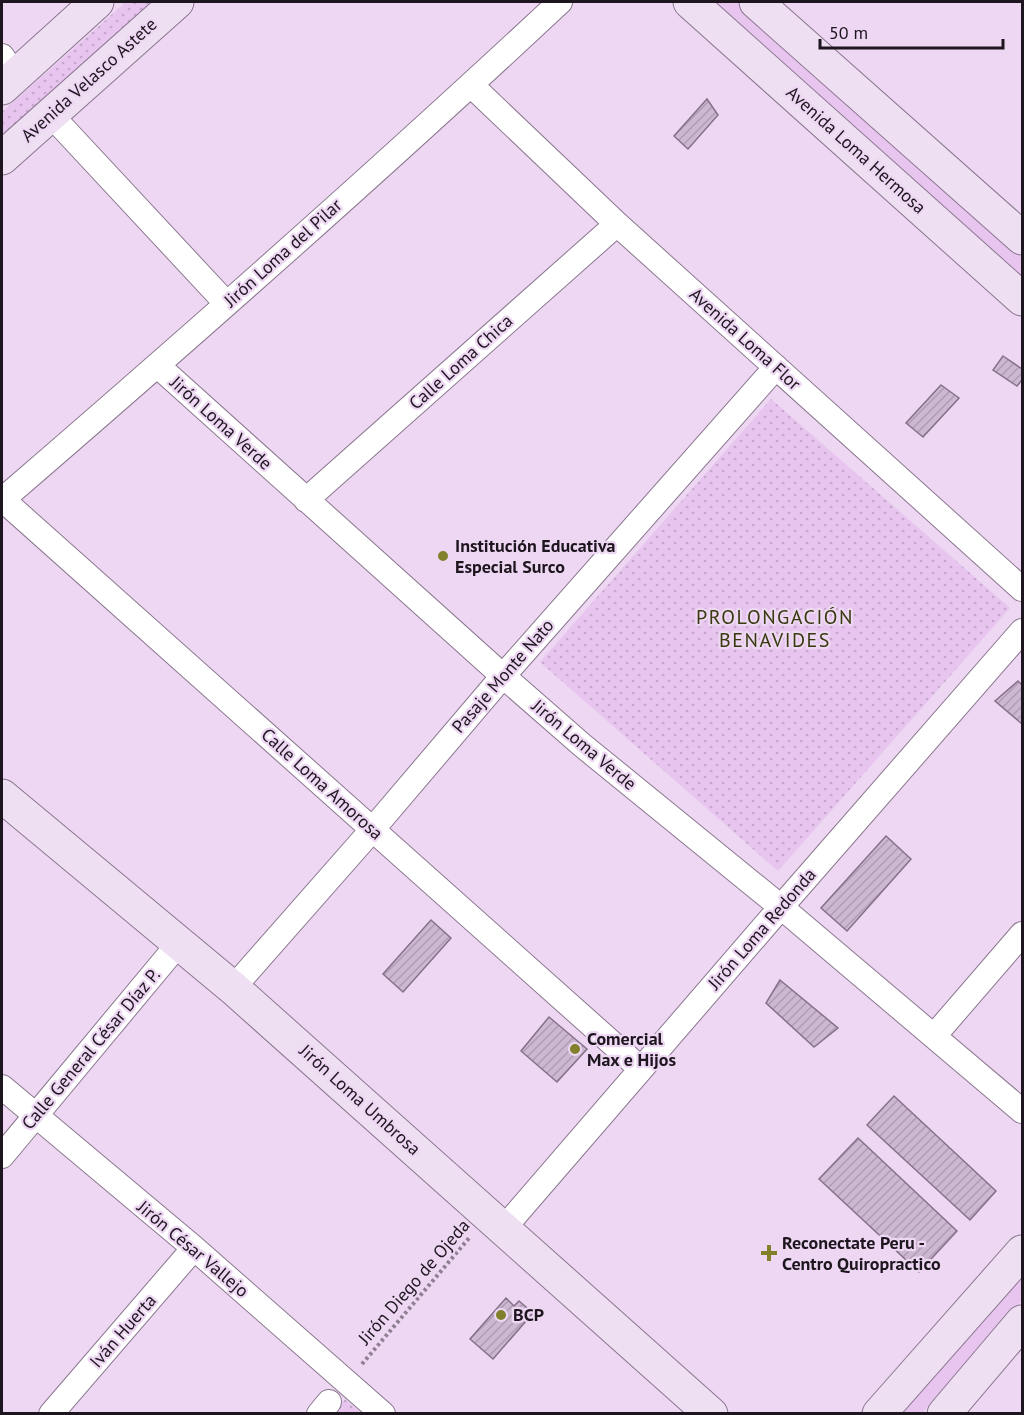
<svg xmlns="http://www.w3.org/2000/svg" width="1024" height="1415" font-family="'PT Sans',sans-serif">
  <defs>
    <pattern id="park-dots" width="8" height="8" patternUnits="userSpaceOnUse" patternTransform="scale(1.5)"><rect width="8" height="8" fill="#e7c5ef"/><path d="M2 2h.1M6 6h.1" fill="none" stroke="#c6a8cc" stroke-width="1.8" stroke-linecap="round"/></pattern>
    <pattern id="building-hatch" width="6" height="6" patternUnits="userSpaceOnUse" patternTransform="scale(1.5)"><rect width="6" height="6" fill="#cdb8d2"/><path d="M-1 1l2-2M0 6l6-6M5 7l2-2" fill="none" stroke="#b09db4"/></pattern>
  </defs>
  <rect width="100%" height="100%" fill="#edd7f2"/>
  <path fill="#e7c5ef" d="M708,2H740L1022,250V284Z
    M1022,1273V1300L922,1413L898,1414Z"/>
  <path fill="url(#park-dots)" d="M126,2H158L2,141V112Z
    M771,399L1010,608L778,871L540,662Z
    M345,1399L361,1413L332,1414Z"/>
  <path fill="url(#building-hatch)" stroke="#85718a" stroke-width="1.5" d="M707,99L718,115L688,149L674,136Z
    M1003,356L1022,369V380L1017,386L993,370Z
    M941,385L959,398L923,437L906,423Z
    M1018,681L1022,685V724L995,701Z
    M886,836L911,859L847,931L821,908Z
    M431,920L451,938L403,992L383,974Z
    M780,980L838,1028L814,1047L766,1003Z
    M549,1017L587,1049L557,1082L521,1051Z
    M894,1096L996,1191L970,1220L867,1125Z
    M858,1138L957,1231L919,1272L819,1179Z
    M506,1298L514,1306L519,1301L533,1313L493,1359L470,1339Z"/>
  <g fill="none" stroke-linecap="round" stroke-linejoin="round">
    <defs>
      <path id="street" d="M2,56L15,75
        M471,85L617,224L1022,589
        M50,114L226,303
        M158,366L503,676L582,745L781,907L1022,1111
        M2,499L641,1069
        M2,500C191,337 378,172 560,2
        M306,500L617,224
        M233,988L372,830L503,676L776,367
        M934,1036L1022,934
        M2,1087L194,1248L383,1414
        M2,1156L180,942
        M504,1228L781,907L1022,631
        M51,1414L194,1248
        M319,1414L329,1402"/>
      <path id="secondary" d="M690,2L1022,299
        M756,2L1022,238
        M2,88L97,2
        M2,158L177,2
        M2,796L233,988L711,1414
        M879,1414L1022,1252
        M944,1414L1022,1322"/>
    </defs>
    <use href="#street" stroke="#8b778f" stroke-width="26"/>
    <use href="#secondary" stroke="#8b778f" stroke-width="35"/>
    <path stroke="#8f7f92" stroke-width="4" stroke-dasharray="3 3" stroke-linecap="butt" d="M362,1364L470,1237"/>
    <use href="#street" stroke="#fff" stroke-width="24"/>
    <use href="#secondary" stroke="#efdff3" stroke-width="33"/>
  </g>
  <g fill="#81812b" stroke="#edd7f2" stroke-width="2">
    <circle cx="443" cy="556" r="6"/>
    <circle cx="575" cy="1049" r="6"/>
    <path d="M766 1244h6v6h6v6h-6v6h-6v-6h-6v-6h6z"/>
    <circle cx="501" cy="1315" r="6"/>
  </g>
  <g text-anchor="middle" stroke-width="4.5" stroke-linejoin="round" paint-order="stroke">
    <g font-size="18" fill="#1e161f" stroke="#edd7f2">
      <text transform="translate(89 80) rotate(-42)" y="6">Avenida Velasco Astete</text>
      <text transform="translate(856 150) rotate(42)" y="6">Avenida Loma Hermosa</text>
      <text transform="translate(283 253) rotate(-42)" y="6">Jirón Loma del Pilar</text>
      <text transform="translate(745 339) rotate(42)" y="6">Avenida Loma Flor</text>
      <text transform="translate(461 362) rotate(-42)" y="6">Calle Loma Chica</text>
      <text transform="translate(221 423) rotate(42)" y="6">Jirón Loma Verde</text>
      <text transform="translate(503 676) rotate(-49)" y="6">Pasaje Monte Nato</text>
      <text transform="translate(584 745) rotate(40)" y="6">Jirón Loma Verde</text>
      <text transform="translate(322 784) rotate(42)" y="6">Calle Loma Amorosa</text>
      <text transform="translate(762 929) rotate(-49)" y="6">Jirón Loma Redonda</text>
      <text transform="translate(91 1049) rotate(-50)" y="6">Calle General César Díaz P.</text>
      <text transform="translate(360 1100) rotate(42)" y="6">Jirón Loma Umbrosa</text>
      <text transform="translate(193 1249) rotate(40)" y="6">Jirón César Vallejo</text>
      <text transform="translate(414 1282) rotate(-49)" y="6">Jirón Diego de Ojeda</text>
      <text transform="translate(123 1331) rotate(-49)" y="6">Iván Huerta</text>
    </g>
    <g font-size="18" font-weight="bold" fill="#1e161f" stroke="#edd7f2" text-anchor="start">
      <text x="455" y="552">Institución Educativa<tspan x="455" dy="21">Especial Surco</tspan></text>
      <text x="587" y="1045">Comercial<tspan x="587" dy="21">Max e Hijos</tspan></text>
      <text x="782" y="1249">Reconectate Peru -<tspan x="782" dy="21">Centro Quiropractico</tspan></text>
      <text x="513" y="1321">BCP</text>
    </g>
    <g font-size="20" letter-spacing="1.5" fill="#38390f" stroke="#edd7f2">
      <text x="775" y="624">PROLONGACIÓN<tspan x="775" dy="23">BENAVIDES</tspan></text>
    </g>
  </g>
  <rect width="1024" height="1415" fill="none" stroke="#1e161f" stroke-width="6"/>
  <path d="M820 39v9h183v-9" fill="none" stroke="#1e161f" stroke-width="3"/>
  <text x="829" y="39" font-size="18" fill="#1e161f" stroke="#edd7f2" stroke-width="4.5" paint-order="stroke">50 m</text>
</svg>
